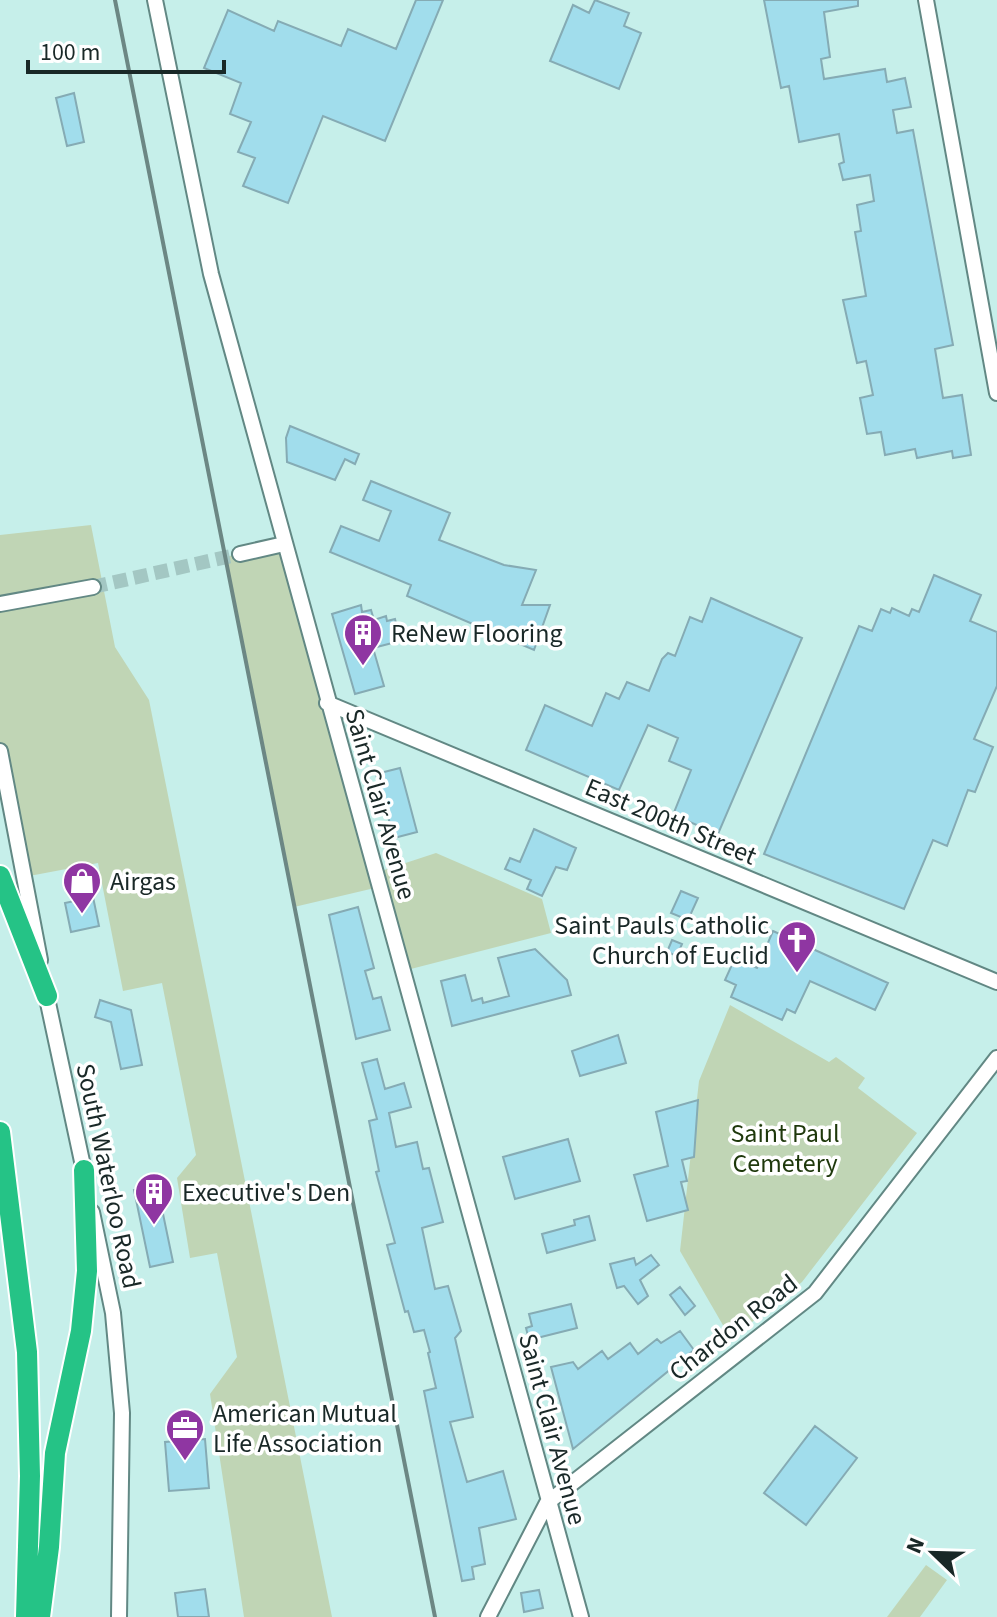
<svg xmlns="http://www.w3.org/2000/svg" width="997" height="1617" font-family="'Source Sans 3',sans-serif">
  <rect width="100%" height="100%" fill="#c6efea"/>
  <path fill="#c0d5b5" d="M91,525L115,647L149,700L332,1617H244L210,1394L237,1357L217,1253L190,1258L177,1178L196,1155L162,983L123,991L98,863L24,877L0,751V535Z
    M284,544L375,873L436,853L542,899L551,933L403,971L379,887L294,907L225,557Z
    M730,1005L829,1062L836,1057L865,1078L858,1088L917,1133L802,1282L731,1339L680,1251L699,1081Z
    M926,1565L947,1580L920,1617H887Z"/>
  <path fill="#a1ddec" stroke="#85abb4" stroke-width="2" d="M416,0H443L385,141L323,116L288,203L243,186L255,158L238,152L251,122L230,114L241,83L204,68L228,10L274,31L278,21L341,46L348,29L396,49Z
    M595,0L629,13L624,26L641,33L619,89L550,61L573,5L589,13Z
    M764,0H858V6L824,12L830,57L821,59L824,79L885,69L887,82L905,78L911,107L893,110L897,133L913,130L953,345L935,349L943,398L962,395L971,455L953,458L952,451L917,458L915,449L885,455L881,432L867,434L860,398L873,395L866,361L857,363L843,300L866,296L855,232L861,231L857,205L874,201L870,175L843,180L839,164L844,162L839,134L799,142L789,86L781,88Z
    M74,93L84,142L67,146L56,98Z
    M290,426L359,454L355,464L345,459L335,480L287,462L286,438Z
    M371,481L450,513L439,540L504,565L536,570L522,605H550L534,650L407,596L411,585L330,552L341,526L379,541L391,511L363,500Z
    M934,575L981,595L970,621L997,632V686L974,739L993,747L975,792L968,790L947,846L933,840L904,909L764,854L859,626L872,631L881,609L890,613L892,608L909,616L912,609L919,612Z
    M711,598L802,638L718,834L673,815L691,770L669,761L678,738L648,725L619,790L526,750L545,705L592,726L606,693L619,699L627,682L649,691L662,659L668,653L675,656L690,617L702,622Z
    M361,605L362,612L371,610L374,620L386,616L387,621L395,619L400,641L373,648L384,686L355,694L332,614Z
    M400,768L417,832L394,838L376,774Z
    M534,829L576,848L567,870L556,867L542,896L527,889L531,880L505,869L510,858L520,862Z
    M681,891L698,898L688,920L671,913Z
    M93,897L99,926L71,932L65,903Z
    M358,907L374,968L365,971L373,999L381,997L390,1030L356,1039L329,915Z
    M773,931L888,983L875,1010L810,981L795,1013L787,1009L782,1020L731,997L736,985L725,980L735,958L757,968Z
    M672,940L682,944L677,956L667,952Z
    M535,949L567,980L571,995L452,1026L441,981L465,975L472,1001L482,998L483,1003L509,996L498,958Z
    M100,1000L131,1010L142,1065L121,1069L111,1022L95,1017Z
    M618,1035L626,1063L580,1076L572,1051Z
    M377,1059L385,1089L404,1083L411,1107L389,1113L396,1147L417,1142L423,1169L429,1168L443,1222L422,1228L435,1289L448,1286L461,1331L455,1338L473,1417L450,1422L467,1482L503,1471L516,1519L479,1528L485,1564L472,1567L474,1579L462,1581L424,1391L436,1388L428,1353L430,1352L424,1330L414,1332L408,1311L405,1312L387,1245L395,1243L376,1172L379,1171L369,1121L377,1119L362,1063Z
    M698,1100L694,1157L682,1160L687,1181L681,1182L688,1210L647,1221L634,1175L668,1166L656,1112Z
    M568,1139L580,1181L515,1199L503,1157Z
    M157,1185L173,1262L150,1267L134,1190Z
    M589,1216L595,1240L547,1253L542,1234L575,1225L574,1220Z
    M651,1255L659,1265L640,1280L648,1296L638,1304L624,1286L617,1288L610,1264L634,1258L636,1265Z
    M680,1287L695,1306L685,1315L670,1295Z
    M571,1304L577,1328L529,1340L526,1328L532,1326L529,1314Z
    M680,1331L694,1350L573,1449L551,1367L573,1362L578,1369L602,1351L608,1359L630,1343L638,1354L657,1339L661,1343Z
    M815,1426L857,1458L806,1525L764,1493Z
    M205,1439L209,1488L169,1491L165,1442Z
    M205,1589L209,1617H178L175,1593Z
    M539,1590L543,1608L524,1612L521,1593Z"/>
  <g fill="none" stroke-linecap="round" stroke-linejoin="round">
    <path stroke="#a3c7c3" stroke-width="14" stroke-dasharray="14 7" stroke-linecap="butt" d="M93,587L240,554"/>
    <defs>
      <path id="minor" d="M155,0L211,274L581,1617
        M926,0L997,393
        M240,554L284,544
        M0,604L93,587
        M327,703L997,982
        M0,751L40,960
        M45,989L86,1180
        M92,1212L113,1313L122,1413L119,1617
        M488,1617L547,1503L815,1293L997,1058"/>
      <path id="highway" d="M0,876L47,996
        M0,1132L27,1352L30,1476L26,1617
        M40,1617L49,1547L55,1453L81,1331L87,1271L84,1170"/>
    </defs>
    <use href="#minor" stroke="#628884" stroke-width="18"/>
    <use href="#highway" stroke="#fff" stroke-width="24"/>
    <use href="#minor" stroke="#fff" stroke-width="14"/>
    <use href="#highway" stroke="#25c386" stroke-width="20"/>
    <path stroke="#6c8784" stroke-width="4" d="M115,0L435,1617"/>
  </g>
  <defs>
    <symbol id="building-pin" viewBox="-11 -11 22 30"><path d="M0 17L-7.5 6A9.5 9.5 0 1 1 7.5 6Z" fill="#8f36a2" stroke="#fff"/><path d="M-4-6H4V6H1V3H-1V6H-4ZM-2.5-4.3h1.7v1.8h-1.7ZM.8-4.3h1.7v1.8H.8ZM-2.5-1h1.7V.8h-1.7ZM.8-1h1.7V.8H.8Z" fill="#fff"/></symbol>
    <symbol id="shop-pin" viewBox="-11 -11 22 30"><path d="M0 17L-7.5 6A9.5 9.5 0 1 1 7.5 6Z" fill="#8f36a2" stroke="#fff"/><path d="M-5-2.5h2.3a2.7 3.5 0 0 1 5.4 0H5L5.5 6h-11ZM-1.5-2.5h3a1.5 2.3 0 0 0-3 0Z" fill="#fff"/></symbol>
    <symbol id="church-pin" viewBox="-11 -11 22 30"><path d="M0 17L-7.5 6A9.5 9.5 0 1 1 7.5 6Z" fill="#8f36a2" stroke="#fff"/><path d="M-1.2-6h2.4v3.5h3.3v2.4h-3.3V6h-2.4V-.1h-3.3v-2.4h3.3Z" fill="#fff"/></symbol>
    <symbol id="office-pin" viewBox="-11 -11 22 30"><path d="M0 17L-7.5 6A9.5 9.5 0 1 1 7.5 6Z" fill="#8f36a2" stroke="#fff"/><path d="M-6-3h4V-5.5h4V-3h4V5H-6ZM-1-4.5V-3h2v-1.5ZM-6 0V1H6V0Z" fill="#fff"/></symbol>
  </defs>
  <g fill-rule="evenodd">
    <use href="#building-pin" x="341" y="611" width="44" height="60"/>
    <use href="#shop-pin" x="60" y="859" width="44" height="60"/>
    <use href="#church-pin" x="775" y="918" width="44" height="60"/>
    <use href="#building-pin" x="132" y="1170" width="44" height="60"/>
    <use href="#office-pin" x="163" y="1406" width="44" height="60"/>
  </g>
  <g text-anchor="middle" stroke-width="7" stroke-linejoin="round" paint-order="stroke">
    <g font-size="26" fill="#192827" stroke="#fff" text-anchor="start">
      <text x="391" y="642">ReNew Flooring</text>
      <text x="110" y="890">Airgas</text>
      <text x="769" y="934" text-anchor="end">Saint Pauls Catholic<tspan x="769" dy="30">Church of Euclid</tspan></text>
      <text x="182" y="1201">Executive's Den</text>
      <text x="213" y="1422">American Mutual<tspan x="213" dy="30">Life Association</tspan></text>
    </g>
    <g font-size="26" fill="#192827" stroke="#fff">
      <text transform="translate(381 804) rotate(74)" y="9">Saint Clair Avenue</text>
      <text transform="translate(671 821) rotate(23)" y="9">East 200th Street</text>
      <text transform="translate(109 1176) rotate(78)" y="9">South Waterloo Road</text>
      <text transform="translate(733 1327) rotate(-38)" y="9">Chardon Road</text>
      <text transform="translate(553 1429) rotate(75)" y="9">Saint Clair Avenue</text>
    </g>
    <g font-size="26" fill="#1e380b" stroke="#fff">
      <text x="785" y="1142">Saint Paul<tspan x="785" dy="30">Cemetery</tspan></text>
    </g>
  </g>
  <g transform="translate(933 1553) rotate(293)" stroke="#ffffff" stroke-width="6" paint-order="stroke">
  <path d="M0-6L14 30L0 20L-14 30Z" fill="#192827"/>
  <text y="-12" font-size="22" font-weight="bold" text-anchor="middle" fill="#192827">N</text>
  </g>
  <path d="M28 60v12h196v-12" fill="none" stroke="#192827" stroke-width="4"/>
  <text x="40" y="60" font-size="24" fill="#192827" stroke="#ffffff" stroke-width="6" paint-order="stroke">100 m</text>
</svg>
